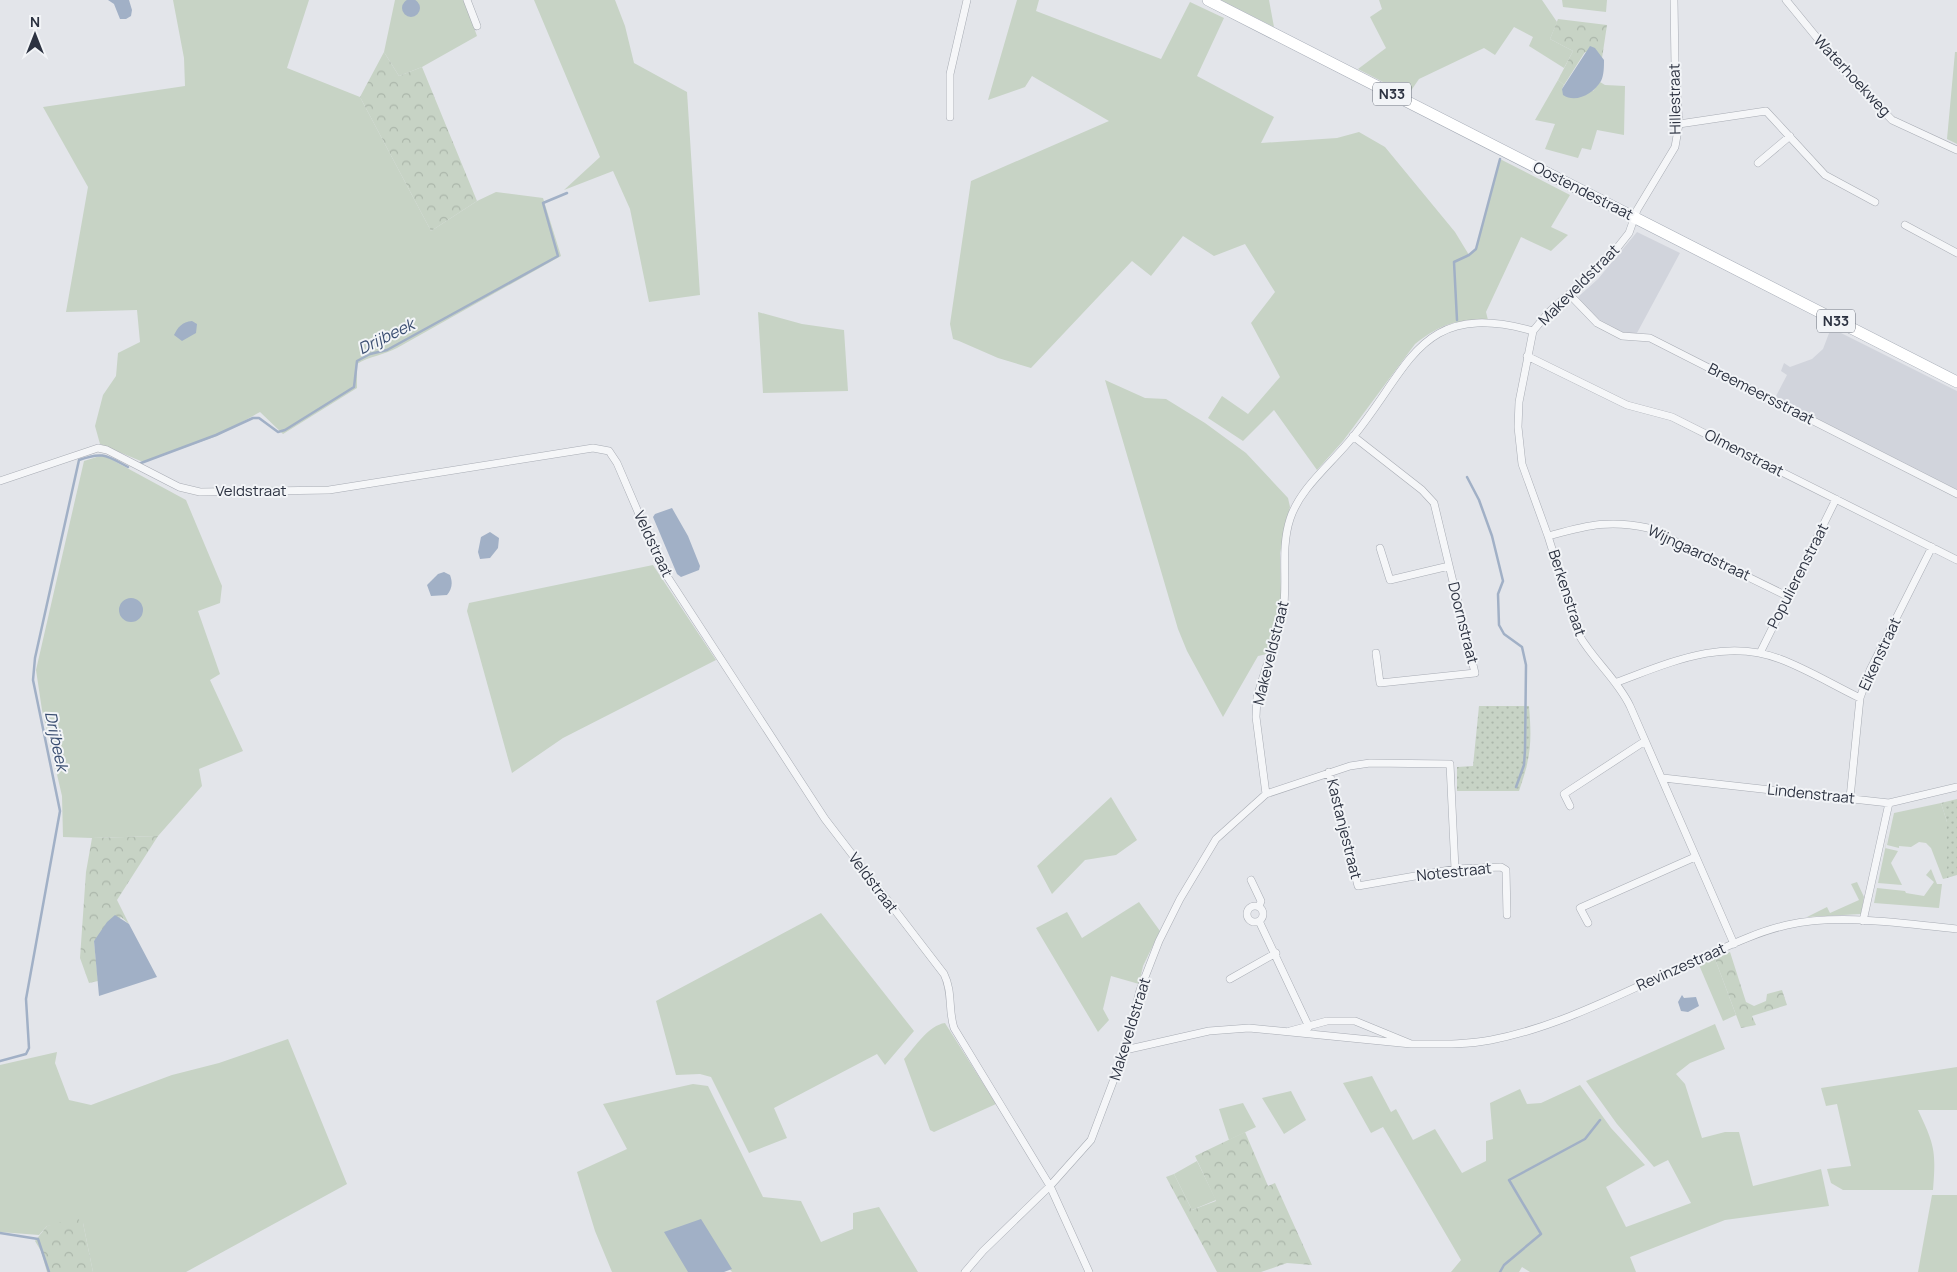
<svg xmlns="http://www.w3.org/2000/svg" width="1957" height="1272" font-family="Manrope,sans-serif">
  <defs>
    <pattern id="forest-crowns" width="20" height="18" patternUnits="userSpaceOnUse" patternTransform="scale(1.25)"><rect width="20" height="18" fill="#c7d3c5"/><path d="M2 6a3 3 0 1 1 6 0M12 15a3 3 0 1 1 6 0" fill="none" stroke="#abb6aa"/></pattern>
    <pattern id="park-dots" width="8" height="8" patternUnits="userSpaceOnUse" patternTransform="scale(1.25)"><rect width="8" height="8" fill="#c7d3c5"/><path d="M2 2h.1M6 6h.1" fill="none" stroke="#abb6aa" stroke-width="1.8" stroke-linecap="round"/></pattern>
  </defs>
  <rect width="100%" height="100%" fill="#e3e5ea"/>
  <path fill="#d1d4dc" d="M1637,232L1680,253L1637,333L1628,335L1591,315L1578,297L1598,279Z
    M1831,328L1957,391V492L1775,398L1787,375L1781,371L1784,363L1790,367L1812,359L1823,349Z"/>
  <path fill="#c7d3c5" d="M173,0H309L287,68L360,97L431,231L477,201L496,192L543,198L561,256L397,348C384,355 370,356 357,364V388L283,434L260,412L217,436L143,462L100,444L95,426L103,395L116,376L118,353L140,342L137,310L66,312L88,187L43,107L185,86L184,58Z
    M395,0H464L477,36L422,67L399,76L384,52Z
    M534,0H615L625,26L634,63L687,92L700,295L649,302L630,209L613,171L564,190L600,157Z
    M1017,0H1039L1036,11L1161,59L1190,2L1224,18L1197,76L1274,117L1261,143L1337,138L1359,132L1385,147L1455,232L1469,255L1476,249L1500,159L1570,195L1551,227L1568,235L1551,251L1521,237L1486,312L1488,320C1455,320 1442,323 1415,344L1343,441L1317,470L1274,410L1243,441L1208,418L1222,396L1248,414L1280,377L1251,323L1275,292L1245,244L1214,256L1183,236L1151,276L1132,261L1031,368L998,358L959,341L953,339L950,324L971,181L1109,121L1032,76L1025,87L988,100Z
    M1221,0H1269L1274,27Z
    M1379,0H1542L1557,22L1550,39L1573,51L1564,68L1529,46L1533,37L1514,27L1495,55L1484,48L1419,79L1408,95L1358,69L1386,48L1370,17L1382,9Z
    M1562,0H1607L1606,12L1563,7Z
    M1955,52H1957V144L1947,139Z
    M1558,80L1564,85L1562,89L1593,91L1600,82L1605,85L1625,86L1624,135L1597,130L1591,150L1582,148L1578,158L1545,149L1555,124L1535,120Z
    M758,312L802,324L844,330L848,391L763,393Z
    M1105,380L1145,398L1166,399L1205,423L1246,453L1288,498L1290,507L1280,553L1281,601L1267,654L1258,656L1223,717L1187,651L1178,629Z
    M103,455L186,500L222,586L220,603L198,611L220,674L210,680L243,751L199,769L202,786L158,836L92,838L63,837L62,796L42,710L36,670L84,461Z
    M653,565L716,660L563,738L512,773L467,611L469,603Z
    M1111,797L1137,840L1116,855L1085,860L1052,894L1037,866Z
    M1941,803L1947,822V878L1943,879L1931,848L1926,843L1919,842L1911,847L1899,846V848L1887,845L1894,813Z
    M1889,830L1885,848L1898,851L1891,863L1902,885L1878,883Z
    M1931,869L1937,884H1942L1939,908L1874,903L1877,888L1905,891L1906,893L1924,896L1934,882L1926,875Z
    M1857,882L1864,897L1861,914L1807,917L1827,907L1830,913L1859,900L1851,884Z
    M1139,902L1160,931L1143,966L1139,984L1111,976L1103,1009L1109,1020L1098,1032L1036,928L1067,912L1082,938Z
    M821,913L914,1031L885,1065L877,1054L774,1108L787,1138L749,1153L711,1077L700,1074L676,1075L656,1001Z
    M1715,959L1736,1015L1723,1021L1699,965Z
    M945,1023L996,1104L934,1132L930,1130L904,1059C915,1047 929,1025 945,1023Z
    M1715,1024L1725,1049L1690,1063L1676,1074L1685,1084L1702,1138L1725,1132H1739L1753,1186L1821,1169L1829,1206L1725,1220L1630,1257L1636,1272H1530L1522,1267L1519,1272H1451L1461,1260L1383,1127L1371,1133L1343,1083L1372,1076L1391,1112L1396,1109L1413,1140L1435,1129L1462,1173L1486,1161V1141L1493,1139L1490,1103L1520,1089L1527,1104L1541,1103L1580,1085L1611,1128L1645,1165L1606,1187L1626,1227L1691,1203L1668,1160L1654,1167L1617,1124L1586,1081Z
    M288,1039L347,1184L186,1272H93L83,1223L47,1226L39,1235L0,1232V1065L57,1052L55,1063L69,1100L91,1105L172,1075L219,1063Z
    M1957,1067V1110H1918C1935,1146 1936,1151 1933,1190H1843L1831,1183L1827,1169L1851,1166L1837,1104L1826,1106L1821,1088Z
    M693,1084L708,1086L763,1197L801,1201L821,1242L853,1229V1213L879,1207L918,1272H732L728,1267L713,1272H612L595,1231L577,1172L627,1149L603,1104Z
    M1291,1091L1306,1120L1284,1134L1262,1098Z
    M1243,1103L1256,1127L1229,1140L1219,1109Z
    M1197,1161L1216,1200L1192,1210L1174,1174Z
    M1932,1195H1957V1272H1918Z"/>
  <path fill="url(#forest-crowns)" d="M1558,19L1607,25L1602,58L1585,52L1564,85L1558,80L1573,51L1550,39Z
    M384,52L399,76L422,67L477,201L431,231L360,97Z
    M158,836L117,900L129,924L121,917L94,941L98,981L89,983L80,958L86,872L92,838Z
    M1730,952L1746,1002L1754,1006L1766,1001L1767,994L1782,990L1787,1005L1752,1016L1756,1025L1741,1028L1715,959Z
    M1245,1132L1268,1186L1275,1183L1312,1265L1287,1263L1261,1272H1217L1166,1177L1174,1174L1192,1210L1216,1201L1195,1156Z
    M77,1218L83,1223L93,1272H47L41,1251L35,1241L47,1226Z"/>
  <path fill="url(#park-dots)" d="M1479,706H1529C1532,742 1531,757 1519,791H1457V767L1473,766Z
    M1957,799V875L1947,878V822L1941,803Z"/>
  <path fill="#a1b0c6" d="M402 8a9 9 0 1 1 18 0a9 9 0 1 1-18 0Z
    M108,0H129L132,10L131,16L126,19H120L114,4Z
    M1590,46L1595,48L1604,60C1604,67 1604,75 1601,81C1594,93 1576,104 1563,95L1562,89Z
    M192,321L197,324L196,333L182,341L174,335C178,327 182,322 192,321Z
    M672,508L688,536L700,566L699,570L681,577L677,574L653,517L655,514Z
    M490,532L499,538L498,548L490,558L480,559L478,552L481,537Z
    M444,572L450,575C453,583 452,589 447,595L431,596L427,585L438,574Z
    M119 610a12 12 0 1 1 24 0a12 12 0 1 1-24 0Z
    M115,915L129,924L157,977L99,996L94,941L107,922Z
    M1682,995L1684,998L1696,997L1699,1006L1688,1012L1681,1011L1678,1002Z
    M701,1219L732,1269L724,1272H688L664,1232Z"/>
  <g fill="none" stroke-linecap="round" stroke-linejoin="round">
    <path stroke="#a1b0c6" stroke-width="2.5" d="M1457,320L1454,262L1469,255L1476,249L1500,159
      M141,463L216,435L253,418H259L278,432L285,430L354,387L357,361L370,354L387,350L558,256L543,203L567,193
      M1467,477L1479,500L1492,536L1503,581L1498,594L1499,625L1504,634L1522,647L1526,665L1525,750L1524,765L1516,787
      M0,1061L26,1054L29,1048L26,999L60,811L33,680L35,658L79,460C103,451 107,456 128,467
      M0,1233L38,1239L49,1272
      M1500,1272L1504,1265L1541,1234L1509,1180L1585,1139L1600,1120"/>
    <defs>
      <path id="street" d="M467,0L477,26
        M1674,0L1675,66L1679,124L1675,147L1637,210L1629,233L1610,257L1548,313L1533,331L1519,402L1518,427L1522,464L1548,536L1579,635C1594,661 1617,679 1630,706L1734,944
        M1786,0L1845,72L1892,120L1957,150
        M950,117V74L967,0
        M1679,124L1766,111L1825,175L1875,202
        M1758,163L1790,136
        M1905,225L1957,253
        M1570,295L1597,323L1622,336L1650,338L1957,494
        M1527,356L1627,405L1672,417L1957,560
        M1353,436L1422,490L1434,503L1475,673L1380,683L1376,653
        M0,481L98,448L107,450L179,487L200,492L329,490L593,448L609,451L617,463L663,570L825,819L944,974C953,992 948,1010 954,1028L1050,1186L1089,1272
        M1548,536C1586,526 1608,519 1648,528L1787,596
        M1380,548L1390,580L1449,566
        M1760,653L1836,499
        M1617,682C1669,663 1724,637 1780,659C1807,669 1833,685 1860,698
        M1329,772L1358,886L1455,869L1501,867L1506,870L1507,915
        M1663,778L1889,803L1957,787
        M1266,794L1350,766L1370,763L1450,764L1455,869
        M1850,798L1860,698L1870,670L1932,547
        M1570,806L1564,794L1645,741
        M1251,880L1261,901L1259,907
        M1247 914a8 8 0 1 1 16 0a8 8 0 1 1-16 0Z
        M1259,921L1309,1027
        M1863,921L1889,803
        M1588,923L1580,908L1695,857
        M1230,979L1276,953
        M1411,1044C1438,1044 1465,1045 1491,1040C1559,1027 1622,993 1685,965C1718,951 1752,933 1787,925C1842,913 1902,924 1957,929
        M1125,1050L1209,1031L1249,1028L1411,1044L1355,1021H1327L1290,1031
        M965,1272L983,1251L1050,1186L1091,1140L1125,1050L1140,990L1159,941L1180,899L1216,839L1266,794L1256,717L1257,697L1283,613C1288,581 1280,550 1290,519C1300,488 1331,464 1352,438C1411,367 1419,299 1533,331"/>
      <path id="primary" d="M1208,0L1957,382"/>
    </defs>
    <use href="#street" stroke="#a8acb4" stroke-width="8"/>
    <use href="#primary" stroke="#a3a9b4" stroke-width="12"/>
    <use href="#street" stroke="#f5f6f8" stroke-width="7"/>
    <use href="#primary" stroke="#fff" stroke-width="11"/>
  </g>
  <g text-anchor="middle" stroke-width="4" stroke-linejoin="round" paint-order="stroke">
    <g fill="#f2f4f7" stroke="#676c78" stroke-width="1">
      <rect x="1373" y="82.5" width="38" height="23" rx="4"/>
      <rect x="1817" y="309.5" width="38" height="23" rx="4"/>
    </g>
    <g font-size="14" font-weight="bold" fill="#2c3241">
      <text x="1392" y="99">N33</text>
      <text x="1836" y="326">N33</text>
    </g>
    <g font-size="15" fill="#2c3241" stroke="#f2f4f7">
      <text transform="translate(1852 76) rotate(47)" y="5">Waterhoekweg</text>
      <text transform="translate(1675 99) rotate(-91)" y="5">Hillestraat</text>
      <text transform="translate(1583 191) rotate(27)" y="5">Oostendestraat</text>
      <text transform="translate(1579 285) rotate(-45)" y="5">Makeveldstraat</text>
      <text transform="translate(1761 394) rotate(27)" y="5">Breemeersstraat</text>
      <text transform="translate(1744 453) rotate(27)" y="5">Olmenstraat</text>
      <text x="251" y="496">Veldstraat</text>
      <text transform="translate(653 544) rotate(65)" y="5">Veldstraat</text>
      <text transform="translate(1699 553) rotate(25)" y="5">Wijngaardstraat</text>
      <text transform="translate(1798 576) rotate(-63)" y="5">Populierenstraat</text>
      <text transform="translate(1567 593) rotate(72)" y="5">Berkenstraat</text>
      <text transform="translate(1463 623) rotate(76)" y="5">Doornstraat</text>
      <text transform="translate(1271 653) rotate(-76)" y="5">Makeveldstraat</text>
      <text transform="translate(1880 654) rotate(-65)" y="5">Eikenstraat</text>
      <text transform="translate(1811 794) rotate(6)" y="5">Lindenstraat</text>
      <text transform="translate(1344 829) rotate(76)" y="5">Kastanjestraat</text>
      <text transform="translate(1454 872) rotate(-6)" y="5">Notestraat</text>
      <text transform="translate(873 883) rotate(53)" y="5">Veldstraat</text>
      <text transform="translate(1681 967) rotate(-24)" y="5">Revinzestraat</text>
      <text transform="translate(1130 1029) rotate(-73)" y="5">Makeveldstraat</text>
    </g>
    <g font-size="16" font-style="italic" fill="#3a4e71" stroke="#f2f4f7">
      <text transform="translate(386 336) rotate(-26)" y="6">Drijbeek</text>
      <text transform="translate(57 741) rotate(78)" y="6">Drijbeek</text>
    </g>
  </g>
  <g transform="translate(35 35)" stroke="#f2f4f7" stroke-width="4" paint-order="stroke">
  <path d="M0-4L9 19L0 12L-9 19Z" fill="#2c3241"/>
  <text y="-8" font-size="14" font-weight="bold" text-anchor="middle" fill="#2c3241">N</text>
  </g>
</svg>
